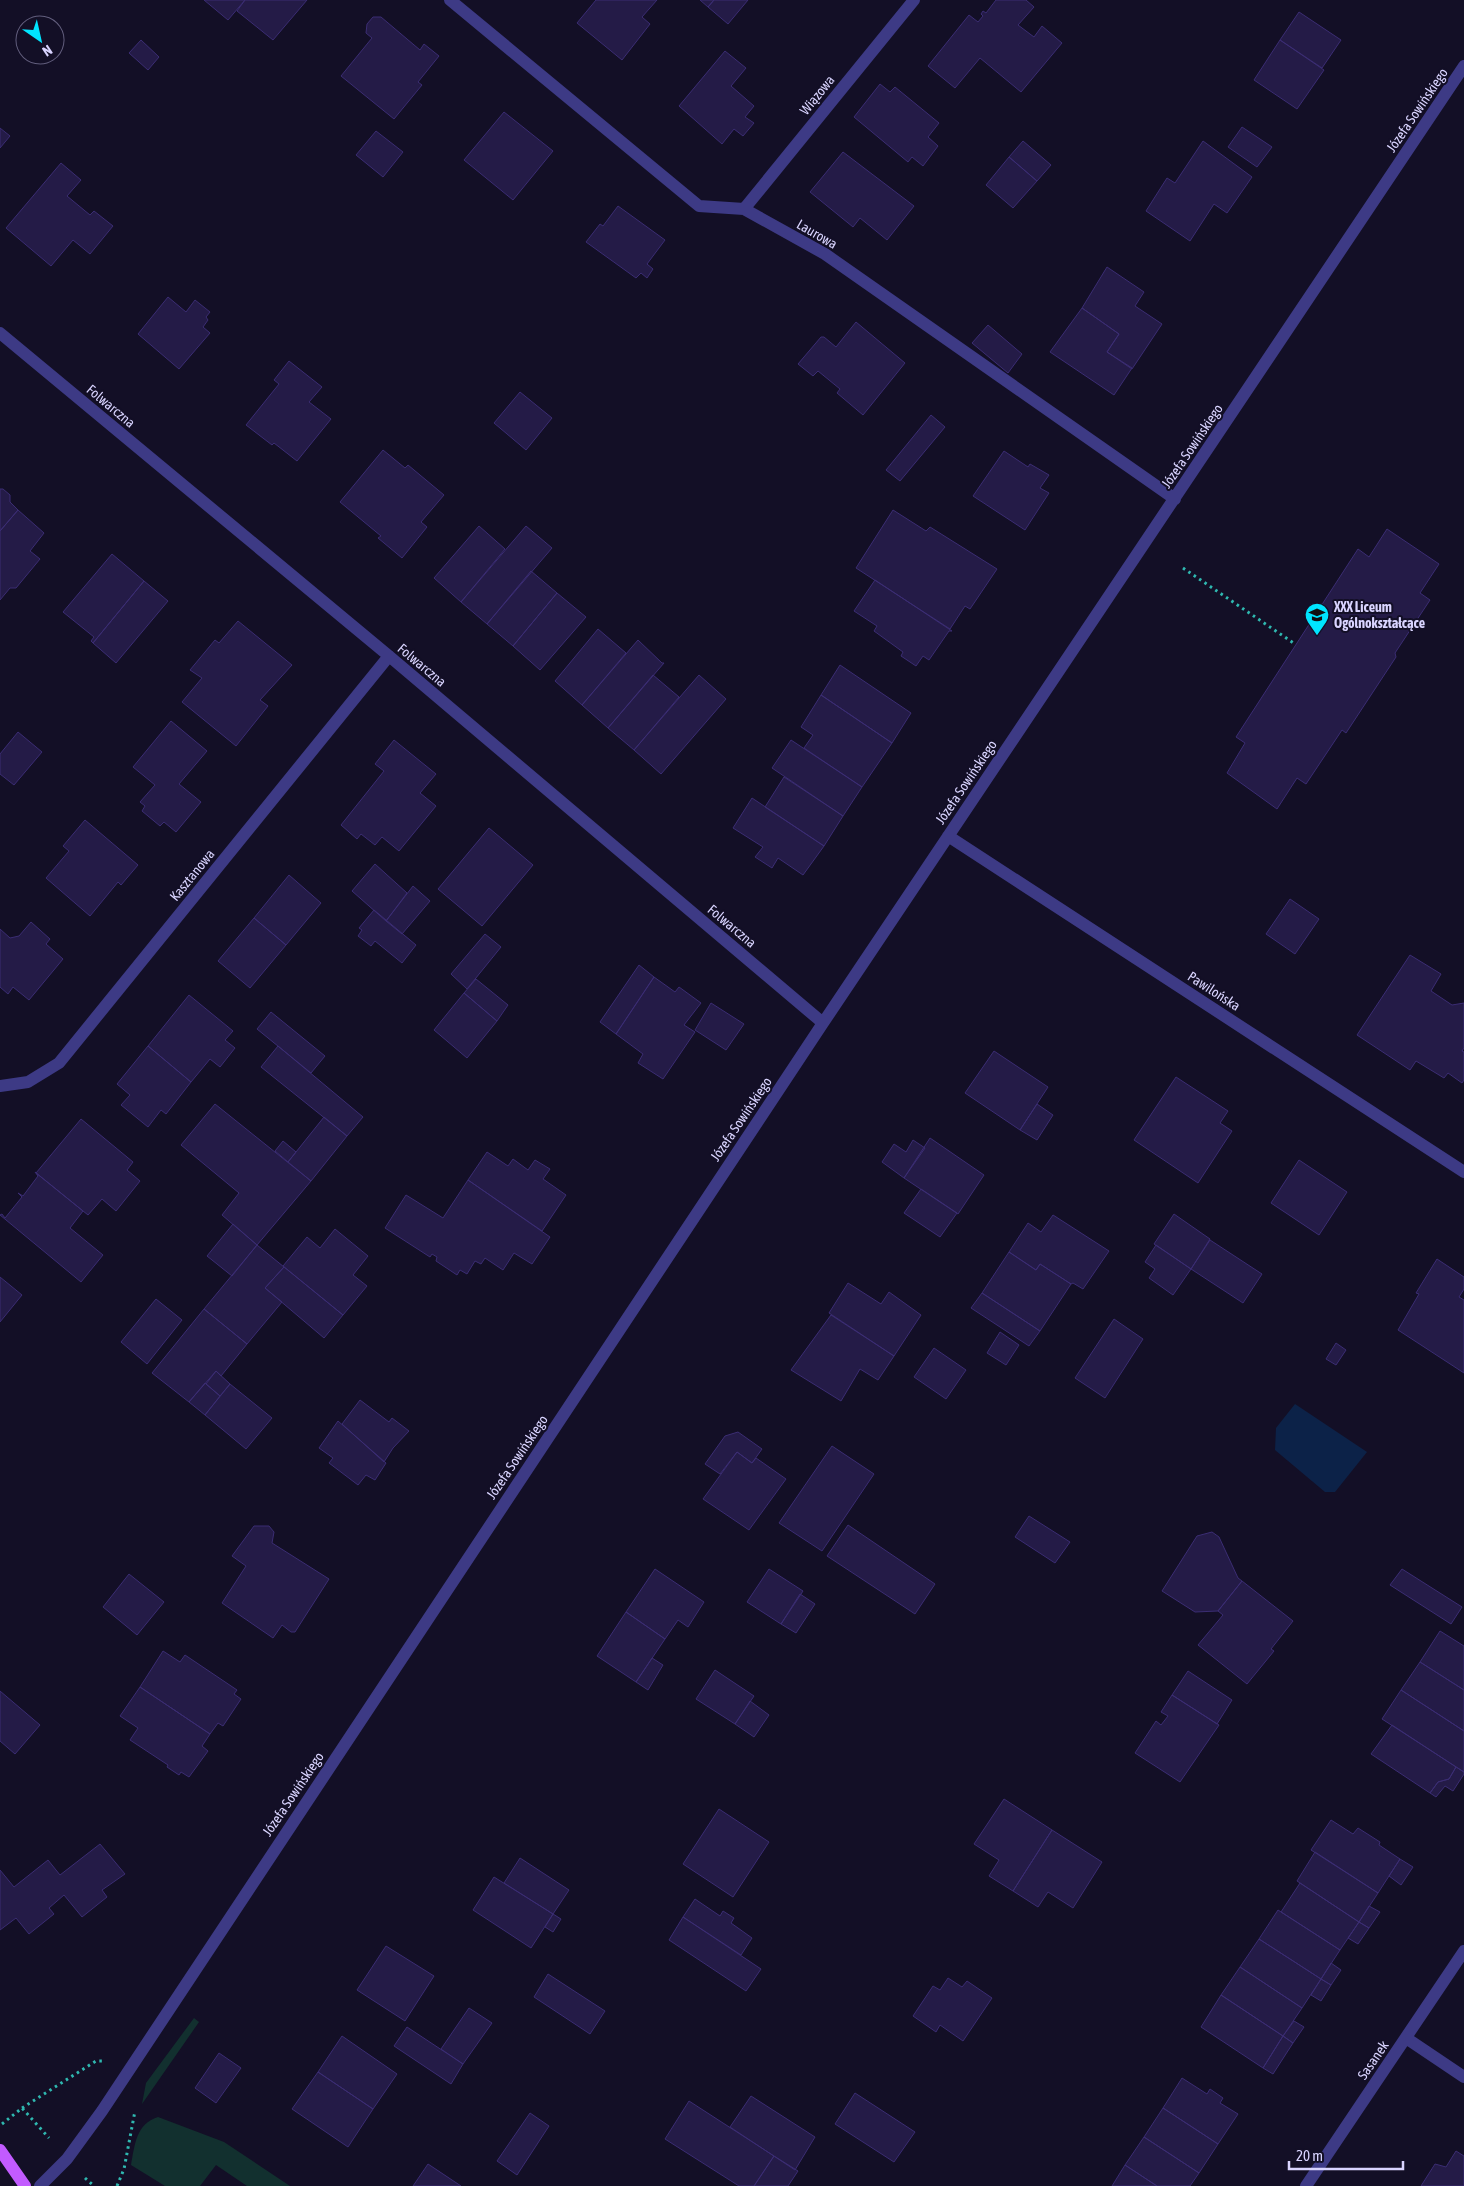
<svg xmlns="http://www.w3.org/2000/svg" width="1464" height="2186" font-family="'Asap Condensed',sans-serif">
  <rect width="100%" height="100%" fill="#130f26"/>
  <path fill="#12302f" d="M194,2018L199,2022L142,2104L146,2083Z
    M158,2117L224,2142L290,2186H247L216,2165L200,2186H165L131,2165C135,2144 136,2124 158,2117Z"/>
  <path fill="#0c2248" d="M1295,1404L1367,1452L1335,1492H1325L1275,1450L1276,1428Z"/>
  <path fill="#241b47" stroke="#3b2d73" d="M204,0H245L228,20Z
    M245,0H307L273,40L237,11Z
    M596,0H657L642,17L650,24L622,60L577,23Z
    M700,0H714L708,7Z
    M714,0H748L728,24L708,7Z
    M996,0H1026L1034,7L1018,25L1034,37L1042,26L1062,43L1021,92L980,58L955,88L928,66L969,15L978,22L983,16L981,14L983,11L986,13Z
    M1299,12L1341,40L1322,68L1280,40Z
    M373,17H381L420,50L424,44L439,56L418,82L422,85L394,119L341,76L372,38L366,33L367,24Z
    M141,40L159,57L148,70L129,53Z
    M1280,40L1324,70L1297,109L1254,80Z
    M725,51L746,68L731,86L754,106L745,117L754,123L743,136L734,129L722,144L679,106Z
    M880,84L890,92L895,87L939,123L928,137L938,146L923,166L912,157L908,162L854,117Z
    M504,112L553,151L513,200L464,160Z
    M1242,127L1272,147L1257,167L1228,147Z
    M0,128L10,136L0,148Z
    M376,131L403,152L383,177L356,155Z
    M1023,141L1051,165L1037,181L1009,157Z
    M1203,141L1252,177L1227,213L1214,204L1190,241L1146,211L1167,178L1175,183Z
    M843,152L914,206L887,240L860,218L853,227L810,192Z
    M1009,157L1037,181L1013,208L986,185Z
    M61,163L81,180L67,196L90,215L94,211L113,226L90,254L73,240L51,266L6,228Z
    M618,206L665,240L647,264L653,269L647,278L641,273L636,278L586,242L600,224L603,226Z
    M1107,267L1144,292L1135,306L1162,324L1132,369L1107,352L1119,334L1082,308Z
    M168,297L186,312L195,300L210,312L206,317L208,320L203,327L210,333L179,369L138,334Z
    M1082,308L1119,334L1107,352L1132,368L1114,395L1050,352Z
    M856,322L905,363L863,415L837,393L840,389L818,371L813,376L798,364L821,337H824L836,347Z
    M988,325L1022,354L1008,373L972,343Z
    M289,361L322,387L309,402L331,419L297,461L274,443L272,445L246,425L279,384L274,380Z
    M520,392L552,418L526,450L494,423Z
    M931,415L945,427L900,481L886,470Z
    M383,450L405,468L408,465L444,495L421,522L427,527L402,558L378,538L381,536L340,502Z
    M1004,451L1028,467L1030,464L1049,475L1040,488L1049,493L1025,530L973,496Z
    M0,489H3L10,495V502L18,510L0,531Z
    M18,510L44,533L30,551L40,559L16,588H10L0,600V531Z
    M893,510L926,531L930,527L997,569L970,609L965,606L950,629L856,568Z
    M479,526L505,549L461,602L434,578Z
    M526,526L552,548L487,624L461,602Z
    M1387,529L1439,564L1420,593L1430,600L1395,653L1396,657L1346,733L1342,730L1306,784L1297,778L1277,809L1227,773L1245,743L1236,737L1358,549L1369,557Z
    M112,554L144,581L93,643L91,641L94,637L63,612Z
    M531,571L557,593L513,646L487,624Z
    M875,580L952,631H949L929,660L923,656L916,666L901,656L903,652L874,631L877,626L854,611Z
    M144,581L168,601L116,663L93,643Z
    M557,593L586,617L540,670L513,646Z
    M238,621L292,665L260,700L268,706L236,746L182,702L202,678L190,670L215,640L219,643Z
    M598,629L626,653L582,705L555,681Z
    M638,640L662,663H664L608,728L582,705Z
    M840,665L911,713L892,743L821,695Z
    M653,675L679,697L634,750L608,728Z
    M699,675L726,699L661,774L634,750Z
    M821,695L892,743L862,787L804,748L813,735L801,727Z
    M171,721L207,751L179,784L201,802L176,832L164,822L160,826L142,811L145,806L140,802L155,785L133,767Z
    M18,732L42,752L14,785L0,774V754Z
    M394,740L436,774L420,793L436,806L399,851L382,837L375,845L361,834L357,839L341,825L384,771L375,764Z
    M791,740L862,787L843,816L772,768Z
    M784,777L843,816L824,846L765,807Z
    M752,798L824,846L803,875L778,858L772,868L755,857L763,847L733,828Z
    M85,820L138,865L121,885L118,882L90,916L46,878L69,851L63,846Z
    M489,828L533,865L482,926L438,889Z
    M375,864L407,893L386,921L352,891Z
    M289,875L321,903L286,945L254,918Z
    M413,886L430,901L402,934L386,921Z
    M1290,899L1319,919L1295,954L1266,934Z
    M374,910L416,945L402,963L375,941L371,946L358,936L362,930L359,928Z
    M254,918L286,945L250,988L218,961Z
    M31,922L50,939L46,944L63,959L29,1000L13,987L8,994L0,987V929L10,938L19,936Z
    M485,934L501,947L467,989L451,974Z
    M1410,955L1441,974L1431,991L1452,1005L1464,1003V1048L1462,1051L1464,1052V1080L1462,1083L1448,1073L1444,1078L1416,1061L1410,1070L1357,1035Z
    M639,965L654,977L616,1034L600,1022Z
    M654,977L675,992L679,987L701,1003L684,1025L695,1032L663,1079L638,1063L643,1054L616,1034Z
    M476,979L508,1005L497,1021L464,993Z
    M464,993L497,1021L467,1058L434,1030Z
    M189,995L233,1031L225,1040L235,1048L220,1067L210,1059L191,1082L148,1046Z
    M711,1003L744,1024L726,1050L695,1030Z
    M271,1012L325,1056L311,1073L257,1029Z
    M148,1046L191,1082L166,1114L161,1110L148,1127L121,1105L130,1095L117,1084Z
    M278,1046L363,1117L347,1136L261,1067Z
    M994,1051L1048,1087L1020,1130L965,1093Z
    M1176,1077L1228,1111L1220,1123L1232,1131L1198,1183L1134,1140Z
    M215,1104L311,1181L257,1245L222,1215L239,1193L181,1145Z
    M1037,1104L1053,1115L1037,1140L1020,1130Z
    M324,1117L347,1136L311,1181L288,1162Z
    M81,1119L133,1162L127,1170L140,1181L116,1211L102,1199L88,1215L36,1173Z
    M930,1138L984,1175L958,1214L904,1178Z
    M913,1140L925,1148L904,1178L882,1162L894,1144L906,1152Z
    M283,1141L296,1152L288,1162L275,1151Z
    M487,1152L508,1166L513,1159L528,1170L535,1160L550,1169L543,1179L566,1195L542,1231L468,1180Z
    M1299,1160L1347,1192L1319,1235L1271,1203Z
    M35,1172L83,1211L70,1228L103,1255L81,1282L0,1215L2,1214L5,1218L22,1197L18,1193L23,1196L38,1176Z
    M468,1180L550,1237L532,1264L514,1253L503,1270L485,1258L481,1264L475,1261L467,1274L460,1270L457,1275L436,1261L437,1257L432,1254L430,1257L385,1228L406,1195L443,1218Z
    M921,1189L957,1213L940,1237L904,1213Z
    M1174,1214L1210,1239L1191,1269L1154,1244Z
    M1053,1215L1109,1251L1083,1289L1073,1283L1071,1284L1040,1264L1036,1270L1009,1252L1028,1223L1041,1232Z
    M233,1224L257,1245L232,1276L207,1256Z
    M335,1229L368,1256L353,1275L367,1286L343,1315L283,1266L307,1237L320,1248Z
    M1210,1240L1262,1274L1243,1303L1191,1269Z
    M257,1245L284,1267L265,1288L282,1302L247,1344L204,1309Z
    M1156,1245L1191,1269L1173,1295L1149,1278L1155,1269L1145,1262Z
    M1009,1252L1036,1270L1040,1264L1071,1284L1040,1331L982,1293Z
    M1437,1259L1464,1277V1289L1459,1297L1464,1300V1373L1398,1330L1419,1294L1416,1293Z
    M284,1267L343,1315L324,1338L265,1288Z
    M0,1277L22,1295L0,1322Z
    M848,1283L881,1304L889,1292L921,1315L894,1356L829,1313Z
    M982,1293L1040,1331L1029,1346L971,1308Z
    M156,1299L182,1320L147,1364L121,1342Z
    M204,1309L247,1344L221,1376L216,1371L189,1402L152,1373Z
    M831,1315L894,1356L878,1380L860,1369L841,1401L791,1370Z
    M1114,1319L1143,1339L1105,1398L1075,1378Z
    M1000,1332L1019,1345L1006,1365L987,1353Z
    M1336,1343L1346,1350L1336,1365L1326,1359Z
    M934,1348L966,1370L946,1399L914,1377Z
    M216,1371L230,1384L220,1396L206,1384Z
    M205,1383L220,1396L205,1415L189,1402Z
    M230,1384L272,1418L246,1449L205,1415Z
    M360,1400L389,1422L392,1418L409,1431L393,1448L384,1462L342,1424Z
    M338,1421L386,1463L375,1480L366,1475L358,1485L329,1463L333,1458L319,1448Z
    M738,1432L762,1449L752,1463L737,1452L720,1474L705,1464L725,1436Z
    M832,1446L874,1474L822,1551L779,1523Z
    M737,1452L752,1463L756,1458L786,1479L749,1530L703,1499Z
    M1029,1516L1070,1542L1055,1563L1015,1537Z
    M848,1525L935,1584L915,1614L827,1556Z
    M254,1526H269L274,1532L272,1543L329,1579L295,1632H291L282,1625L273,1638L222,1603L246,1566L232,1556Z
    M1212,1532L1219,1537L1238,1578L1242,1581L1218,1611L1195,1612L1162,1591L1197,1536Z
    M655,1569L704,1602L688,1627L678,1620L665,1639L626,1612Z
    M769,1569L803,1591L781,1624L747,1602Z
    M1402,1569L1462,1607L1451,1624L1390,1585Z
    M129,1574L164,1602L137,1635L103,1607Z
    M1242,1581L1293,1621L1271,1649L1274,1651L1247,1684L1198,1645L1223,1615L1218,1611Z
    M800,1594L815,1604L796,1633L781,1624Z
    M626,1612L665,1639L636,1682L597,1656Z
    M1440,1631L1464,1646V1690L1420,1662Z
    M163,1651L180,1662L185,1655L237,1690L234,1694L241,1699L223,1726L218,1723L210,1734L140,1687Z
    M652,1658L663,1665L648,1690L636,1682Z
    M1420,1662L1464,1690V1731L1401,1690Z
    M715,1670L754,1696L735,1724L696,1699Z
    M1188,1671L1232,1700L1217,1724L1172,1695Z
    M140,1687L210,1734L202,1746L208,1751L189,1777L181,1772L179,1775L167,1767L168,1765L130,1740L138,1728L120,1716Z
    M1401,1690L1464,1731V1772L1382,1719Z
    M0,1691L40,1725L15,1754L0,1741Z
    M1172,1695L1219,1725L1180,1782L1135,1753L1156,1721L1161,1725L1168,1716L1161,1712Z
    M750,1701L769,1715L754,1737L735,1724Z
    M1392,1725L1456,1767L1449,1779L1438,1782L1430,1793L1371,1754Z
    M1456,1767L1464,1772V1774L1453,1791L1445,1786L1436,1797L1430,1793L1438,1782L1449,1779Z
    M1004,1799L1052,1830L1013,1891L989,1876L999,1860L974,1844Z
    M719,1809L769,1842L733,1897L683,1864Z
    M1331,1820L1353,1834L1358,1828L1380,1842L1379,1845L1400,1859L1378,1893L1311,1850Z
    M1052,1830L1102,1862L1073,1908L1048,1892L1038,1907L1013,1891Z
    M100,1844L125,1874L102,1890L107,1897L82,1917L64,1895L49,1908L54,1914L29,1934L16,1918L0,1930V1870L14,1887L48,1860L60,1875Z
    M1315,1852L1378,1893L1359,1922L1297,1881Z
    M520,1858L569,1890L553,1914L504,1883Z
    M1400,1859L1413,1867L1401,1885L1389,1876Z
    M494,1877L553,1914L531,1948L473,1910Z
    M1300,1883L1359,1922L1340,1950L1281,1912Z
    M695,1899L720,1916L723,1911L734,1918L731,1923L752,1938L741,1955L683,1917Z
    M1369,1906L1380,1912L1369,1928L1359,1922Z
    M1278,1910L1340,1950L1321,1979L1259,1939Z
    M553,1914L561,1919L553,1932L545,1927Z
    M683,1917L761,1969L746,1991L669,1940Z
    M1359,1922L1369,1928L1358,1944L1348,1938Z
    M1259,1939L1321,1979L1302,2008L1240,1967Z
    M386,1946L434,1976L405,2021L357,1990Z
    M1331,1963L1341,1970L1331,1985L1321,1979Z
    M1240,1967L1302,2008L1283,2036L1221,1995Z
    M548,1974L605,2011L590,2034L534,1997Z
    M948,1978L962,1987L967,1981L992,1998L963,2041L940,2025L936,2032L913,2016L933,1986L940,1990Z
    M1321,1979L1331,1985L1321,2001L1311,1995Z
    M1221,1995L1283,2036L1263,2068L1201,2027Z
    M469,2008L492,2023L463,2064L441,2049Z
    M1294,2021L1304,2027L1293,2043L1283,2036Z
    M407,2027L463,2064L451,2084L394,2046Z
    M342,2036L397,2074L373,2109L318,2072Z
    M1283,2036L1293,2043L1273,2074L1263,2068Z
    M219,2053L241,2068L216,2103L195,2088Z
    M318,2072L373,2109L348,2147L292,2109Z
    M1182,2078L1207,2094L1210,2089L1223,2098L1220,2103L1238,2114L1218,2144L1163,2108Z
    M855,2093L915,2132L894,2162L835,2124Z
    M751,2096L815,2137L795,2170L730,2127Z
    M689,2101L774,2156L754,2186H739L665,2139Z
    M1163,2108L1218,2144L1199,2173L1144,2137Z
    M530,2113L549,2126L517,2175L497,2161Z
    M1144,2137L1199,2173L1190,2186H1157L1125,2165Z
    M1456,2151L1464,2156V2186H1421L1435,2164L1446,2167Z
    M774,2156L798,2171L788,2186H754Z
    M428,2164L461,2186H413Z
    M1125,2165L1157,2186H1112Z"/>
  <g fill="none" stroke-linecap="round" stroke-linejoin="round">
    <path stroke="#2fb8b0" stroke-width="3" stroke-dasharray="2.5 4" stroke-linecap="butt" d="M1183,568L1295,644
      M22,2108L96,2061H104
      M2,2124L22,2108L49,2138
      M85,2178L94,2186
      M117,2186L124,2169L135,2111"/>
    <path stroke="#3d3a85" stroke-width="12" d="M450,0L699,206L744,209L825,254L1175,499
      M744,209L914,0
      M0,333L389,656L823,1023
      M948,836L1464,1172
      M0,1086L28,1082L59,1063L389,656
      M1406,2038L1464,2077
      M40,2186L67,2159L102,2111L823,1023L1464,66
      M1306,2186L1464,1951"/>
    <path stroke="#c25bff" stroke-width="12" d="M0,2150L25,2186"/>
  </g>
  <defs>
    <symbol id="school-pin" viewBox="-11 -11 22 30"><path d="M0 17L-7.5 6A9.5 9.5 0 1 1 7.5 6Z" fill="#00e5ff" stroke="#130f26"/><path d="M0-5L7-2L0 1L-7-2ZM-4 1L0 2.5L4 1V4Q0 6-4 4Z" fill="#111"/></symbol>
  </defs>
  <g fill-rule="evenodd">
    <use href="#school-pin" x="1303" y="601" width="28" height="38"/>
  </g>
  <g text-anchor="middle" stroke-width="4" stroke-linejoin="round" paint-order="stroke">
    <g font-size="14" fill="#d9d4ff" stroke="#130f26">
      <text transform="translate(817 95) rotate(-51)" y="5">Wiązowa</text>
      <text transform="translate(1417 110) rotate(-56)" y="5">Józefa Sowińskiego</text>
      <text transform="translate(817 234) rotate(30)" y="5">Laurowa</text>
      <text transform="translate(111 406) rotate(40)" y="5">Folwarczna</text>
      <text transform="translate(1192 446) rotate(-56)" y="5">Józefa Sowińskiego</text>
      <text transform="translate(422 665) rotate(40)" y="5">Folwarczna</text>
      <text transform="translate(966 782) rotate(-56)" y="5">Józefa Sowińskiego</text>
      <text transform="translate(192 875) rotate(-51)" y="5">Kasztanowa</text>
      <text transform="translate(732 926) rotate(40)" y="5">Folwarczna</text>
      <text transform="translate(1214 991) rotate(33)" y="5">Pawilońska</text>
      <text transform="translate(741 1119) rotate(-56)" y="5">Józefa Sowińskiego</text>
      <text transform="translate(517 1457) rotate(-56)" y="5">Józefa Sowińskiego</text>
      <text transform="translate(293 1794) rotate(-56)" y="5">Józefa Sowińskiego</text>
      <text transform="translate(1373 2060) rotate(-56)" y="5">Sasanek</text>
    </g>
    <g font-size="14" font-weight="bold" fill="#d9d4ff" stroke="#130f26" text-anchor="start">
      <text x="1334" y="612">XXX Liceum<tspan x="1334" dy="16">Ogólnokształcące</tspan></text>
    </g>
  </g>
  <g transform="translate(40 40) rotate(146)"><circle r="24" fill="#130f26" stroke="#625e7d"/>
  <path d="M0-4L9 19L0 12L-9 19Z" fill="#00e5ff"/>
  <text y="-8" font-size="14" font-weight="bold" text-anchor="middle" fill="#d9d4ff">N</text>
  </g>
  <path d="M1289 2161v8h114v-8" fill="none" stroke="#d9d4ff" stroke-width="2.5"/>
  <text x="1296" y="2161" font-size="15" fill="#d9d4ff" stroke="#130f26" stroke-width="4" paint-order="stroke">20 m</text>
</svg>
